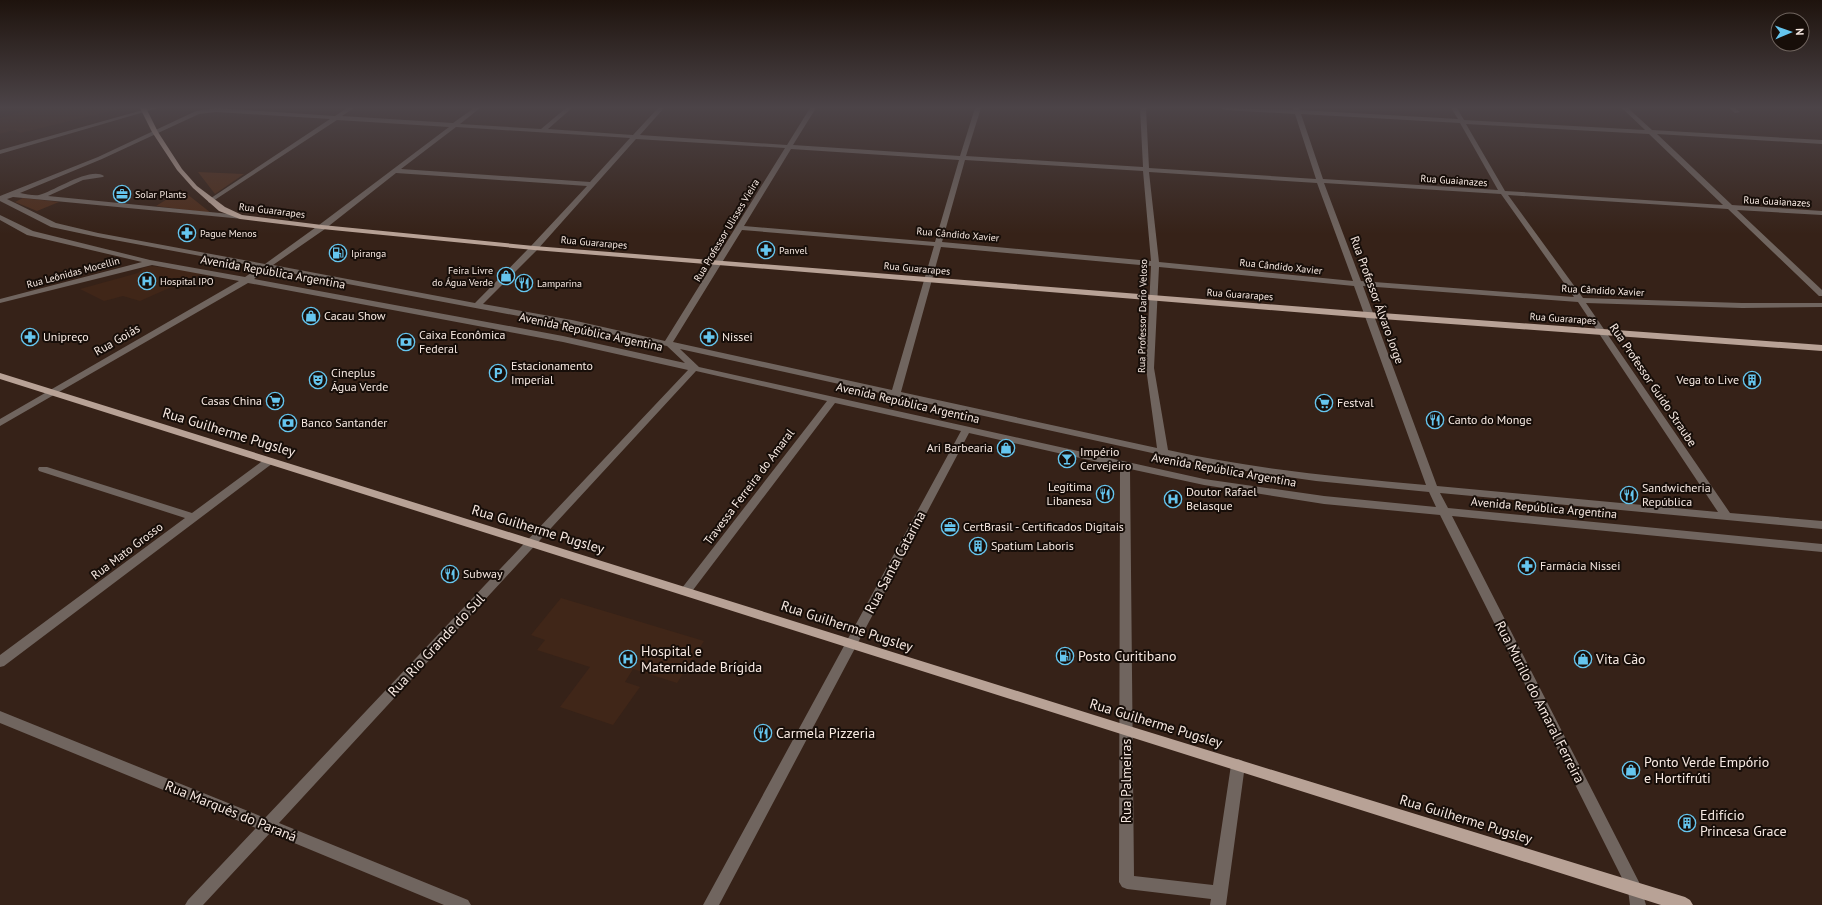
<svg xmlns="http://www.w3.org/2000/svg" width="1822" height="905" font-family="'PT Sans',sans-serif">
  <rect width="100%" height="100%" fill="#362218"/>
  <path fill="#402618" d="M36,108H123L21,133L14,130L0,134V118Z
    M151,266L203,273L140,301L123,296L104,301L80,289L138,273L143,268Z
    M561,598L704,641L677,683L633,669L625,682L640,687L613,725L560,707L590,667L537,650L545,640L531,635Z"/>
  <path fill="#4e2d1b" d="M198,172L244,174L215,194Z
    M182,190L211,213L156,206Z
    M23,198L59,202L37,211L15,202Z"/>
  <g fill="none" stroke-linecap="round" stroke-linejoin="round">
    <path fill="#70655f" fill-rule="evenodd" d="M150,108H158L0,154V150Z
      M216,108L335,116L347,108H354L342,116L453,123L474,108H480L460,124L541,129L566,108H572L548,129L633,135L658,108H664L640,135L787,145L810,108H816L793,145L960,156L975,108H981L966,156L1143,167L1140,108H1146L1149,168L1316,179L1295,114L1225,110L1222,108L1294,110L1293,108H1299L1300,110L1458,119L1451,108H1457L1464,120L1645,130L1622,108H1628L1652,130L1822,140V144L1657,134L1732,205L1822,211V215L1737,210L1822,290V296H1819L1728,209L1508,195L1583,298L1742,303H1822V307L1742,308L1586,303L1730,513L1822,521V529L1440,493L1448,508L1822,544V552L1452,516L1640,884L1646,905H1630L1628,890L1440,515L1324,504L1204,485L1130,469L1134,876L1213,885L1231,765L1233,761L1238,759L1243,761L1245,765L1226,905H1210L1211,899L1127,889L1122,887L1119,882L1120,467L969,433L719,905H703L961,431L835,403L690,594L686,595L682,594L680,591L682,588L827,401L696,371L279,823L468,900L471,905H444L270,833L203,905H185L188,900L256,828L0,723V711L265,818L688,370L563,342L248,283L0,426V419L239,281L152,265L0,303V299L142,262L27,235L0,220V215L33,231L150,260L245,277L260,267L98,237L51,227L0,201V196L98,157L196,111ZM216,112L330,119L208,200V202L210,203L337,120L449,127L319,225L265,264L98,233L56,223L7,199L13,197L243,219L244,217L240,215L48,196L83,180L103,177L104,176C91,166 54,191 39,195C34,196 26,194 20,193L102,159L199,114ZM1301,114L1460,123L1498,190L1323,179ZM1466,124L1649,134L1723,205L1505,191ZM456,127L630,138L590,182L401,169ZM636,139L785,148L665,341L572,320L483,304L537,250ZM791,149L959,160L935,242L744,226ZM965,160L1143,171L1151,261L942,242ZM1149,172L1317,183L1353,281L1159,262ZM396,173L587,186L531,246L475,303L273,265L325,229ZM1324,183L1501,194L1574,297L1361,281ZM742,230L934,246L892,390L673,342ZM941,247L1151,266L1146,368L1157,448L901,392ZM1159,267L1354,286L1426,485C1339,477 1253,469 1168,450L1154,368ZM268,269L572,326L667,346L685,363L563,336L254,279ZM1363,286L1578,302L1718,512L1437,486ZM680,349L1211,466L1316,481L1429,492L1436,507L1324,496L1204,479L699,367Z
      M1729,108H1735L1740,112L1735,113Z
      M269,458L273,459L274,461L273,463L4,666L0,667V655L185,518L39,471L38,469L39,467H47L192,513L265,459Z"/>
    <path fill="#b8a296" fill-rule="evenodd" d="M140,108H146L158,132L182,169L197,186L225,207L242,215L322,225L534,246L1368,312L1822,345V351L1368,318L534,250L322,229L240,219L219,211L193,188L177,170L152,132Z
      M0,373L1126,725L1685,897L1690,900L1693,905H1661L0,379Z"/>
  </g>
  <linearGradient id="sky" x2="0" y2="1"><stop stop-color="#1e130d"/><stop offset="0.46" stop-color="#4c4448"/><stop offset="1" stop-color="#4c4448" stop-opacity="0"/></linearGradient>
  <rect width="1822" height="234" fill="url(#sky)"/>
  <defs>
    <symbol id="office-ring" viewBox="-11 -11 22 22"><circle r="9.5" fill="#170e09" stroke="#65c5ee" stroke-width="1.5"/><path d="M-6-3h4V-5.5h4V-3h4V5H-6ZM-1-4.5V-3h2v-1.5ZM-6 0V1H6V0Z" fill="#65c5ee"/></symbol>
    <symbol id="pharmacy-ring" viewBox="-11 -11 22 22"><circle r="9.5" fill="#170e09" stroke="#65c5ee" stroke-width="1.5"/><path d="M-2-6h4v4h4v4h-4v4h-4v-4h-4v-4h4Z" fill="#65c5ee"/></symbol>
    <symbol id="fuel-ring" viewBox="-11 -11 22 22"><circle r="9.5" fill="#170e09" stroke="#65c5ee" stroke-width="1.5"/><path d="M-5.5-6h7V0h2V4h1.3V-2.5L3-4.5l.8-.8L6-3V5H2.5V1h-1V6h-7ZM-4.2-4.7v3.2H.2V-4.7Z" fill="#65c5ee"/></symbol>
    <symbol id="shop-ring" viewBox="-11 -11 22 22"><circle r="9.5" fill="#170e09" stroke="#65c5ee" stroke-width="1.5"/><path d="M-5-2.5h2.3a2.7 3.5 0 0 1 5.4 0H5L5.5 6h-11ZM-1.5-2.5h3a1.5 2.3 0 0 0-3 0Z" fill="#65c5ee"/></symbol>
    <symbol id="hospital-ring" viewBox="-11 -11 22 22"><circle r="9.5" fill="#170e09" stroke="#65c5ee" stroke-width="1.5"/><path d="M-5-5h3v3.5h4V-5h3V5h-3V1.5h-4V5h-3Z" fill="#65c5ee"/></symbol>
    <symbol id="restaurant-ring" viewBox="-11 -11 22 22"><circle r="9.5" fill="#170e09" stroke="#65c5ee" stroke-width="1.5"/><path d="M-5-6h1v4h1v-4h1v4h1v-4h1v5L-1.5 .5V6h-2V.5L-5-1ZM5-6V6H3V1.5H1.5Q1.5-4 5-6Z" fill="#65c5ee"/></symbol>
    <symbol id="bank-ring" viewBox="-11 -11 22 22"><circle r="9.5" fill="#170e09" stroke="#65c5ee" stroke-width="1.5"/><path d="M-6-4H6V4H-6ZM0-2.3a2.3 2.3 0 1 0 0 4.6a2.3 2.3 0 1 0 0-4.6Z" fill="#65c5ee"/></symbol>
    <symbol id="parking-ring" viewBox="-11 -11 22 22"><circle r="9.5" fill="#170e09" stroke="#65c5ee" stroke-width="1.5"/><path d="M-3.5-5.5H1a3.5 3.5 0 0 1 0 7H-1V5.5H-3.5ZM-1-3.4V-.6H.8a1.4 1.4 0 0 0 0-2.8Z" fill="#65c5ee"/></symbol>
    <symbol id="theatre-ring" viewBox="-11 -11 22 22"><circle r="9.5" fill="#170e09" stroke="#65c5ee" stroke-width="1.5"/><path d="M-5-5.5Q0-4 5-5.5V0Q5 5 0 6Q-5 5-5 0ZM-3.3-2.5H-1v1.5H-3.3ZM1-2.5H3.3v1.5H1ZM-2.8 1Q0 5.5 2.8 1Z" fill="#65c5ee"/></symbol>
    <symbol id="building-ring" viewBox="-11 -11 22 22"><circle r="9.5" fill="#170e09" stroke="#65c5ee" stroke-width="1.5"/><path d="M-4-6H4V6H1V3H-1V6H-4ZM-2.5-4.3h1.7v1.8h-1.7ZM.8-4.3h1.7v1.8H.8ZM-2.5-1h1.7V.8h-1.7ZM.8-1h1.7V.8H.8Z" fill="#65c5ee"/></symbol>
    <symbol id="supermarket-ring" viewBox="-11 -11 22 22"><circle r="9.5" fill="#170e09" stroke="#65c5ee" stroke-width="1.5"/><path d="M-6-5.5h2.5l.6 2H6L4.5 2H-2.5L-4.4-4H-6ZM-1.5 3.2a1.3 1.3 0 1 0 .1 0ZM3 3.2a1.3 1.3 0 1 0 .1 0Z" fill="#65c5ee"/></symbol>
    <symbol id="bar-ring" viewBox="-11 -11 22 22"><circle r="9.5" fill="#170e09" stroke="#65c5ee" stroke-width="1.5"/><path d="M-6-5H6L.8 .8V4.5H3.5V6h-7V4.5H-.8V.8Z" fill="#65c5ee"/></symbol>
  </defs>
  <g fill-rule="evenodd">
    <use href="#office-ring" x="112" y="184" width="20" height="20"/>
    <use href="#pharmacy-ring" x="177" y="223" width="20" height="20"/>
    <use href="#pharmacy-ring" x="756" y="240" width="20" height="20"/>
    <use href="#fuel-ring" x="328" y="243" width="20" height="20"/>
    <use href="#shop-ring" x="496" y="266" width="20" height="20"/>
    <use href="#hospital-ring" x="137" y="271" width="20" height="20"/>
    <use href="#restaurant-ring" x="514" y="273" width="20" height="20"/>
    <use href="#shop-ring" x="301" y="306" width="20" height="20"/>
    <use href="#pharmacy-ring" x="20" y="327" width="20" height="20"/>
    <use href="#pharmacy-ring" x="699" y="327" width="20" height="20"/>
    <use href="#bank-ring" x="396" y="332" width="20" height="20"/>
    <use href="#parking-ring" x="488" y="363" width="20" height="20"/>
    <use href="#theatre-ring" x="308" y="370" width="20" height="20"/>
    <use href="#building-ring" x="1742" y="370" width="20" height="20"/>
    <use href="#supermarket-ring" x="265" y="391" width="20" height="20"/>
    <use href="#supermarket-ring" x="1314" y="393" width="20" height="20"/>
    <use href="#restaurant-ring" x="1425" y="410" width="20" height="20"/>
    <use href="#bank-ring" x="278" y="413" width="20" height="20"/>
    <use href="#shop-ring" x="996" y="438" width="20" height="20"/>
    <use href="#bar-ring" x="1057" y="449" width="20" height="20"/>
    <use href="#restaurant-ring" x="1095" y="484" width="20" height="20"/>
    <use href="#restaurant-ring" x="1619" y="485" width="20" height="20"/>
    <use href="#hospital-ring" x="1163" y="489" width="20" height="20"/>
    <use href="#office-ring" x="940" y="517" width="20" height="20"/>
    <use href="#building-ring" x="968" y="536" width="20" height="20"/>
    <use href="#pharmacy-ring" x="1517" y="556" width="20" height="20"/>
    <use href="#restaurant-ring" x="440" y="564" width="20" height="20"/>
    <use href="#fuel-ring" x="1055" y="646" width="20" height="20"/>
    <use href="#hospital-ring" x="618" y="649" width="20" height="20"/>
    <use href="#shop-ring" x="1573" y="649" width="20" height="20"/>
    <use href="#restaurant-ring" x="753" y="723" width="20" height="20"/>
    <use href="#shop-ring" x="1621" y="760" width="20" height="20"/>
    <use href="#building-ring" x="1677" y="813" width="20" height="20"/>
  </g>
  <g text-anchor="middle" stroke-width="4" stroke-linejoin="round" paint-order="stroke">
    <g font-size="10" fill="#f7e9e2" stroke="#170e09">
      <text transform="translate(1454 180) rotate(4)" y="4">Rua Guaianazes</text>
      <text transform="translate(1777 201) rotate(3)" y="4">Rua Guaianazes</text>
      <text transform="translate(272 210) rotate(7)" y="4">Rua Guararapes</text>
      <text transform="translate(726 230) rotate(-59)" y="4">Rua Professor Ulisses Vieira</text>
      <text transform="translate(958 234) rotate(5)" y="4">Rua Cândido Xavier</text>
      <text transform="translate(594 242) rotate(5)" y="4">Rua Guararapes</text>
      <text transform="translate(1281 266) rotate(6)" y="4">Rua Cândido Xavier</text>
      <text transform="translate(917 268) rotate(5)" y="4">Rua Guararapes</text>
      <text transform="translate(73 272) rotate(-15)" y="4">Rua Leônidas Mocellin</text>
      <text transform="translate(1603 290) rotate(3)" y="4">Rua Cândido Xavier</text>
      <text transform="translate(1240 294) rotate(4)" y="4">Rua Guararapes</text>
      <text transform="translate(1142 316) rotate(-89)" y="4">Rua Professor Dario Veloso</text>
      <text transform="translate(1563 318) rotate(4)" y="4">Rua Guararapes</text>
    </g>
    <g font-size="10" fill="#f7e9e2" stroke="#170e09" text-anchor="start">
      <text x="135" y="198">Solar Plants</text>
      <text x="200" y="237">Pague Menos</text>
      <text x="779" y="254">Panvel</text>
      <text x="351" y="257">Ipiranga</text>
      <text x="493" y="274" text-anchor="end">Feira Livre<tspan x="493" dy="12">do Água Verde</tspan></text>
      <text x="160" y="285">Hospital IPO</text>
      <text x="537" y="287">Lamparina</text>
    </g>
    <g font-size="12" fill="#f7e9e2" stroke="#170e09">
      <text transform="translate(273 272) rotate(10)" y="4">Avenida República Argentina</text>
      <text transform="translate(1377 300) rotate(70)" y="4">Rua Professor Álvaro Jorge</text>
      <text transform="translate(591 332) rotate(12)" y="4">Avenida República Argentina</text>
      <text transform="translate(117 340) rotate(-30)" y="4">Rua Goiás</text>
      <text transform="translate(1653 385) rotate(56)" y="4">Rua Professor Guido Straube</text>
      <text transform="translate(908 403) rotate(13)" y="4">Avenida República Argentina</text>
      <text transform="translate(1224 470) rotate(10)" y="4">Avenida República Argentina</text>
      <text transform="translate(749 487) rotate(-53)" y="4">Travessa Ferreira do Amaral</text>
      <text transform="translate(1544 508) rotate(5)" y="4">Avenida República Argentina</text>
      <text transform="translate(127 551) rotate(-37)" y="4">Rua Mato Grosso</text>
    </g>
    <g font-size="12" fill="#f7e9e2" stroke="#170e09" text-anchor="start">
      <text x="324" y="320">Cacau Show</text>
      <text x="419" y="339">Caixa Econômica<tspan x="419" dy="14">Federal</tspan></text>
      <text x="43" y="341">Unipreço</text>
      <text x="722" y="341">Nissei</text>
      <text x="511" y="370">Estacionamento<tspan x="511" dy="14">Imperial</tspan></text>
      <text x="331" y="377">Cineplus<tspan x="331" dy="14">Água Verde</tspan></text>
      <text x="1739" y="384" text-anchor="end">Vega to Live</text>
      <text x="262" y="405" text-anchor="end">Casas China</text>
      <text x="1337" y="407">Festval</text>
      <text x="1448" y="424">Canto do Monge</text>
      <text x="301" y="427">Banco Santander</text>
      <text x="993" y="452" text-anchor="end">Ari Barbearia</text>
      <text x="1080" y="456">Império<tspan x="1080" dy="14">Cervejeiro</tspan></text>
      <text x="1092" y="491" text-anchor="end">Legítima<tspan x="1092" dy="14">Libanesa</tspan></text>
      <text x="1642" y="492">Sandwicheria<tspan x="1642" dy="14">República</tspan></text>
      <text x="1186" y="496">Doutor Rafael<tspan x="1186" dy="14">Belasque</tspan></text>
      <text x="963" y="531">CertBrasil - Certificados Digitais</text>
      <text x="991" y="550">Spatium Laboris</text>
      <text x="1540" y="570">Farmácia Nissei</text>
      <text x="463" y="578">Subway</text>
    </g>
    <g font-size="14" fill="#f7e9e2" stroke="#170e09">
      <text transform="translate(229 432) rotate(17)" y="5">Rua Guilherme Pugsley</text>
      <text transform="translate(538 529) rotate(17)" y="5">Rua Guilherme Pugsley</text>
      <text transform="translate(895 562) rotate(-62)" y="5">Rua Santa Catarina</text>
      <text transform="translate(847 626) rotate(18)" y="5">Rua Guilherme Pugsley</text>
      <text transform="translate(436 645) rotate(-47)" y="5">Rua Rio Grande do Sul</text>
      <text transform="translate(1540 702) rotate(63)" y="5">Rua Murilo do Amaral Ferreira</text>
      <text transform="translate(1156 723) rotate(17)" y="5">Rua Guilherme Pugsley</text>
      <text transform="translate(1126 781) rotate(-90)" y="5">Rua Palmeiras</text>
      <text transform="translate(231 811) rotate(22)" y="5">Rua Marquês do Paraná</text>
      <text transform="translate(1466 819) rotate(17)" y="5">Rua Guilherme Pugsley</text>
    </g>
    <g font-size="14" fill="#f7e9e2" stroke="#170e09" text-anchor="start">
      <text x="641" y="656">Hospital e<tspan x="641" dy="16">Maternidade Brígida</tspan></text>
      <text x="1078" y="661">Posto Curitibano</text>
      <text x="1596" y="664">Vita Cão</text>
      <text x="776" y="738">Carmela Pizzeria</text>
      <text x="1644" y="767">Ponto Verde Empório<tspan x="1644" dy="16">e Hortifrúti</tspan></text>
      <text x="1700" y="820">Edifício<tspan x="1700" dy="16">Princesa Grace</tspan></text>
    </g>
  </g>
  <g transform="translate(1790 32) rotate(88)"><circle r="19" fill="#170e09" stroke="#716660"/>
  <path d="M0-3L7 15L0 10L-7 15Z" fill="#65c5ee"/>
  <text y="-6" font-size="11" font-weight="bold" text-anchor="middle" fill="#f7e9e2">N</text>
  </g>
</svg>
